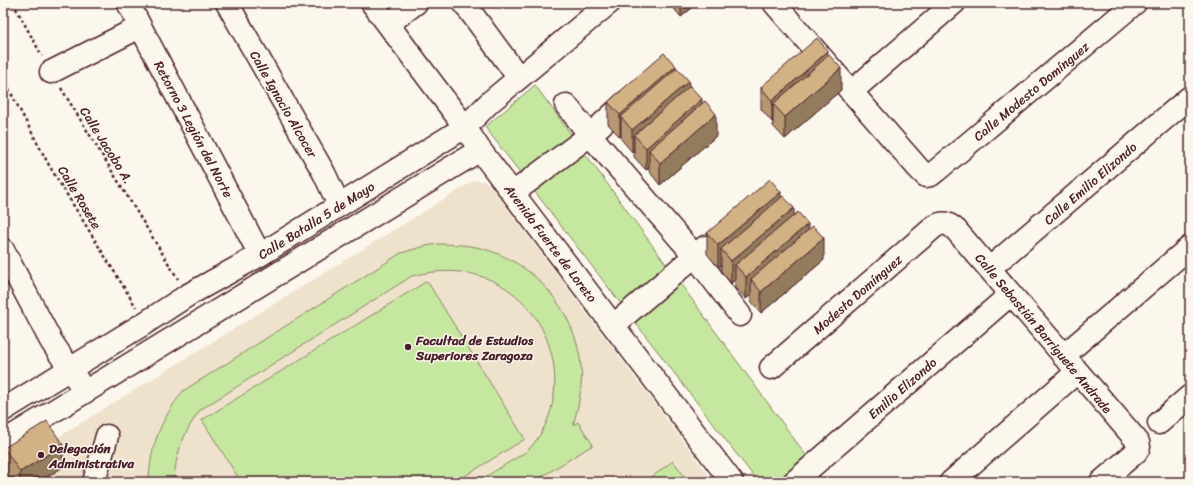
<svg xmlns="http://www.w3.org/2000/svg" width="1193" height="485" font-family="Sriracha,sans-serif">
  <rect width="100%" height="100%" fill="#fbf7ec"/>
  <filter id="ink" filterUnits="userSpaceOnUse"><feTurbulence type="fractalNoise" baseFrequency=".025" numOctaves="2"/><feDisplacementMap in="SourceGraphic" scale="8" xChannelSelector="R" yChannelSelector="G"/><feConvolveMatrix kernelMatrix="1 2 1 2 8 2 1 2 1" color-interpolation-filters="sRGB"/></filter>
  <g filter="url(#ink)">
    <path fill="#efe2cd" d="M475,180L483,181L490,185L714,482H3V471Z"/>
    <path fill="#c6e7a0" stroke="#888366" d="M535,85L808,458L778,482H758L485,127Z
      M439,244C453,244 467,245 481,248C535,262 575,310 581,365C583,386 579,405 573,425L578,422L593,445L533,482H477C490,474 503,466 516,458C521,455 527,452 531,447C575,396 555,311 495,282C468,269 440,269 412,276L200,410C184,432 175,454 174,482H149C150,445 161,420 183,391L401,253L425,246Z
      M427,281L525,439L455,482H241L202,420Z
      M673,461L689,482H645Z"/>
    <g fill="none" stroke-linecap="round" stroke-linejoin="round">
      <defs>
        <path id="minor" d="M128,3L260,255
          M227,3L324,173L339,205
          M372,3L465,127L480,150L732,482
          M464,3L519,78
          M774,3L918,168L926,176L931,175L936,171L1135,3
          M388,24L416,3
          M51,72L140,27
          M851,92L954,3
          M566,105L590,135L695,256L740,315
          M513,193L590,135L626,102
          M3,250L51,341L78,381
          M990,268L1190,97
          M614,325L705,247
          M1063,356L1190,247
          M771,368L934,227C943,221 948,223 956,230L1138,442L1139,447L1136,452L1101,482
          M3,410L145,323L188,295L260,255L465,127L490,102L609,3
          M1159,423L1190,396
          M3,442L480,150
          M94,482L107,436
          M794,482L1011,294
          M951,482L1077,372"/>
      </defs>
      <use href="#minor" stroke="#4a1f2b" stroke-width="25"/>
      <path stroke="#4a1f2b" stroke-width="2.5" stroke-dasharray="3 3" stroke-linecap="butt" d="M13,3L42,56
        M3,78L50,167L136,307
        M61,88L178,279"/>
      <use href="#minor" stroke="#fbf7ec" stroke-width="22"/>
    </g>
    <path fill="#b59872" stroke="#4a1f2b" d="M670,3H698L681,17L670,4Z
      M828,55L841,90L785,139L773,126V122H772L761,109V87Z
      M676,69L689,87L702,103L716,136L660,185L649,171V168L646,170L634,157V151L632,152L621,139V136L620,137L608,124V102Z
      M781,198L794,215L808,230L824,260L761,313L751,301V295L746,299L735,287V280L731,283L721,271V265L718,267L707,254V233Z
      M4,448L63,467L39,482H12L4,469Z"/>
    <path fill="#937c5d" stroke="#4a1f2b" d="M681,3H698L681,17Z
      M828,51V73L773,104V122H772V101Z
      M676,66V88L621,117V136L620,137V115Z
      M841,68V90L785,139V117Z
      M689,81V103L634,135V151L632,152V130Z
      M702,99V121L649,150V168L646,170V148Z
      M716,114V136L660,185V163Z
      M781,192V214L721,249V265L718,267V245Z
      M794,208V230L735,265V280L731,283V261Z
      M808,224V246L751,279V295L746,299V277Z
      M824,238V260L761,313V292Z
      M63,445V467L39,482H20V472Z"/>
    <path fill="#d2b185" stroke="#4a1f2b" d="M817,38L828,51L772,101L761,87Z
      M664,53L676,66L620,115L608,102Z
      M829,55L841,68L785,117L773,104Z
      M677,68L689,81L632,130L621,117Z
      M690,86L702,99L646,148L634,135Z
      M705,101L716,114L660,163L649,150Z
      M770,179L781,192L718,245L707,233Z
      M783,196L794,208L731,261L721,249Z
      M798,212L808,224L746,277L735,265Z
      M813,226L824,238L761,292L751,279Z
      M47,421L63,445L20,472L4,448Z"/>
  </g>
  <g fill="#4a1f2b" stroke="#fbf7ec" stroke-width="1.5">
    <circle cx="408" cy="347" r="4"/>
    <circle cx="41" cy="455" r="4"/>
  </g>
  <g text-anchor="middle" stroke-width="3" stroke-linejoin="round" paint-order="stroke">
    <g font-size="13" fill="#4a1f2b" stroke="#fbf7ec">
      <text transform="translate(1031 91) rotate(-40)" y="5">Calle Modesto Domínguez</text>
      <text transform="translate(284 104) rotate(60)" y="5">Calle Ignacio Alcocer</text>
      <text transform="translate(194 129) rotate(62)" y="5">Retorno 3 Legión del Norte</text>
      <text transform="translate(107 145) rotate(58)" y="5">Calle Jacobo A.</text>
      <text transform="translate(1090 183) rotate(-41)" y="5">Calle Emilio Elizondo</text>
      <text transform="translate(80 197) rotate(59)" y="5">Calle Rosete</text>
      <text transform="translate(316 220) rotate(-32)" y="5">Calle Batalla 5 de Mayo</text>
      <text transform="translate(551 243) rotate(53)" y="5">Avenida Fuerte de Loreto</text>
      <text transform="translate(857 294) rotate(-41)" y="5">Modesto Domínguez</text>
      <text transform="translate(1044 333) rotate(50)" y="5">Calle Sebastián Barriguete Andrade</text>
      <text transform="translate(902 388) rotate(-41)" y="5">Emilio Elizondo</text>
    </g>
    <g font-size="13" font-weight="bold" fill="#4a1f2b" stroke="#fbf7ec" text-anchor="start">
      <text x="416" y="345">Facultad de Estudios<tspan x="416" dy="15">Superiores Zaragoza</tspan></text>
      <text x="49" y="453">Delegación<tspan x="49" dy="15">Administrativa</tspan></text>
    </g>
  </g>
  <rect width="1193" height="485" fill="none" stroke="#fbf7ec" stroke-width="16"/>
  <rect x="8" y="8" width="1177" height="469" fill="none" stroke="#4a1f2b" stroke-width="1.5" filter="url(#ink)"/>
</svg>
